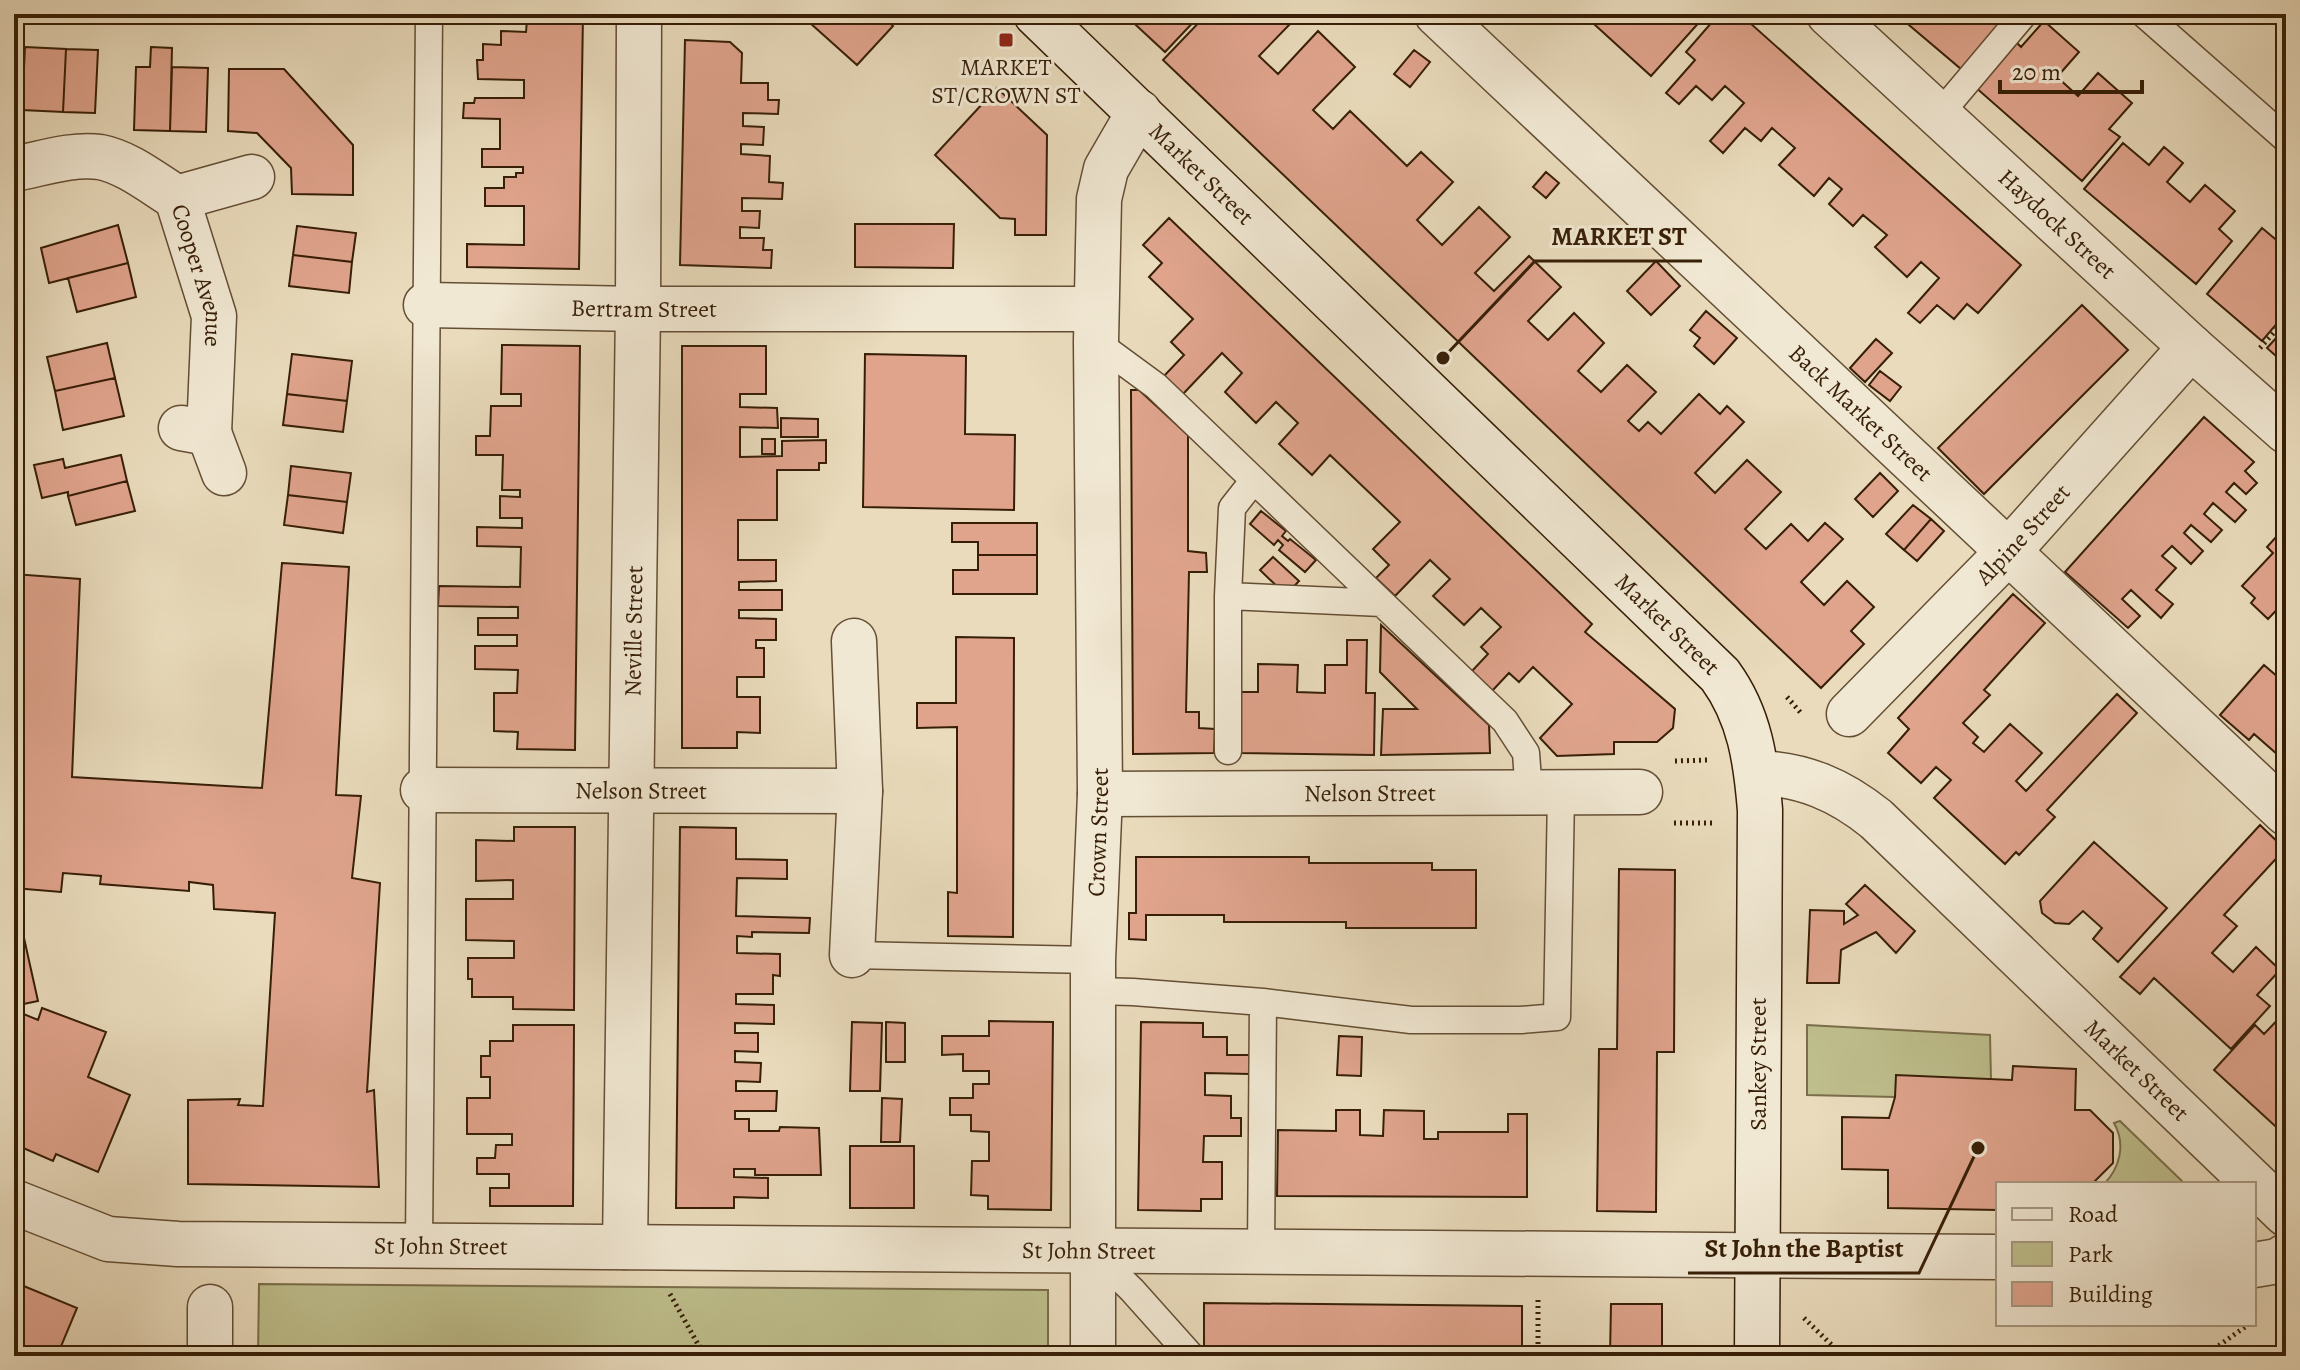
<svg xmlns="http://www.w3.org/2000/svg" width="2300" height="1370" font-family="Alegreya,serif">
  <rect width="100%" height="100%" fill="#e9dbbc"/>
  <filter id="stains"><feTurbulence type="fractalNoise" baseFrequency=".0025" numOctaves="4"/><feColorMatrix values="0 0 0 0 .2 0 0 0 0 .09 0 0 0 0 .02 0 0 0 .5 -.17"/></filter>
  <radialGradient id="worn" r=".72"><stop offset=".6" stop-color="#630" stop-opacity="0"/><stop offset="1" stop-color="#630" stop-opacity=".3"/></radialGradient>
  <path fill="#bebe8c" stroke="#7a6e4a" stroke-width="2" d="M1807,1025L1990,1035L1991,1080L1895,1097L1807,1095Z
    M2120,1121L2185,1184H2104C2120,1168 2126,1144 2114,1123Z
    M259,1284L1048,1290V1356H258Z"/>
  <path fill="#e0a48d" stroke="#371f07" stroke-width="2" d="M504,14H583L579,269L467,267V244L524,245V206H485V188H504V177H516V173H523V167H482V149H500V119L463,118L464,103H474L475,98H524V80L478,79L477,60H483V44L501,45V31L526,32L527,20H504Z
    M800,14H880L893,26L857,65Z
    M1124,14H1201L1165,52Z
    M1207,14H1213L1221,22L1229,14H1279L1290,24L1259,56L1278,74L1318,31L1355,67L1313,110L1333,129L1350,111L1407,166L1421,152L1453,182L1417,220L1442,245L1479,207L1510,237L1475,273L1494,291L1529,256L1561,287L1528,321L1548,340L1574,313L1604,343L1578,371L1601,392L1627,365L1656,392L1628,421L1639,431L1648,422L1661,434L1699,394L1720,414L1727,406L1744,422L1695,473L1715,493L1747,460L1781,492L1745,529L1766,549L1791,524L1808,541L1825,523L1843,539L1801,582L1824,605L1847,581L1874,607L1851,631L1864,644L1821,688L1163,60Z
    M1583,14H1699L1703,18L1651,76Z
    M1719,14H1740L2021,265L1978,313L1967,304L1954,319L1937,305L1920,323L1908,313L1939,278L1921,262L1907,277L1875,247L1887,235L1863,215L1853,226L1829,204L1842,189L1829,178L1814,196L1779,165L1795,148L1772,128L1761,141L1745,128L1723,153L1710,141L1744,103L1725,86L1712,100L1696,86L1679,104L1666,93L1695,60L1686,52Z
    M1896,14H1990L2000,24L1961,69Z
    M2044,21L2079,52L2057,77L2078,96L2098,73L2132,103L2109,129L2120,137L2082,181L1974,86L2014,40L2021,47Z
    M685,40L730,42L742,53L741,83H768V100H779L778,114L743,113V126L764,127L763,145L741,144V154L770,156L769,182L783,183L782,199L742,198V211H760L759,228L740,227V238H764L763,250H772L771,268L680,265Z
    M25,47L66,49L63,112L22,110Z
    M151,47L172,48L170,131L134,130L136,67H150Z
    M66,49L98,50L95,113L63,112Z
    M1414,50L1430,62L1410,87L1394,74Z
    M172,67L208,68L206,132L170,131Z
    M229,69H284L353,145V195L292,194L291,168L257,133L228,131Z
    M997,88L1047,135L1046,235H1015V219L1000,218L935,155Z
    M2123,143L2149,165L2164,147L2183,163L2167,182L2190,202L2205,185L2235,211L2219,229L2232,241L2196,284L2084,189Z
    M1546,172L1559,183L1546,198L1533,187Z
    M1169,218L1592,624L1585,632L1675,709L1673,728L1657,742H1614V754L1557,756L1540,738L1572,704L1533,667L1519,682L1509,673L1492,691L1472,671L1488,654L1481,647L1501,627L1481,608L1464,625L1433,596L1450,579L1430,560L1395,596L1376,578L1389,565L1373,549L1400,522L1330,455L1312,475L1279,444L1298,423L1276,402L1256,423L1225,392L1242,373L1222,353L1183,394L1164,376L1184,355L1171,342L1193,319L1149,277L1162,263L1143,245Z
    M855,224H954L953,268L855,267Z
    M118,225L128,263L49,283L41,248Z
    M297,226L356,233L352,262L293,255Z
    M2262,228L2286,248V313L2262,341L2207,294Z
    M14,247H20L21,284H14Z
    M293,255L352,262L349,293L289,286Z
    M1656,261L1680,286L1651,315L1627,291Z
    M128,263L136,297L77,312L68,278Z
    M2082,305L2128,350L1984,494L1938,448Z
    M1706,311L1737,338L1714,364L1694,346L1700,338L1690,330Z
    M2286,327V365L2267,348Z
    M1876,339L1892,353L1865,382L1850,368Z
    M107,343L115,378L55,391L47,357Z
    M502,345L580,346L575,750L517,749L518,732L494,731V693H517L518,670L475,669V646H517V635H478V618H518V607L438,606L439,586L520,587L521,547L477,546V527L522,528V518H500V496L520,497V490H502L503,455H476V436H490L491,406H521V394H501Z
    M682,346H766V394H740V407L777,408L778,428L740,427V457L782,456V441L826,440V463H819V470H777V520H738V560H776V581L739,582V590H782V610H739V618L776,619V640H756V648H764V677H737V697H760V733L737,732V748H682Z
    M292,354L352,361L347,401L287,394Z
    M865,354L966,356L965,434L1015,435L1014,510L863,507Z
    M1880,371L1901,387L1890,401L1869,385Z
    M115,378L124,416L63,430L55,391Z
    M1131,390H1139L1188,435V551L1206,553L1207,572H1189L1186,712H1199V728L1215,729L1214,753L1133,754Z
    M287,394L347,401L343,432L283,425Z
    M2204,417L2254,462L2245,471L2257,483L2246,494L2234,483L2226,492L2246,510L2235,522L2213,503L2204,514L2222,530L2211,542L2191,525L2184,533L2203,551L2191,564L2172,546L2162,556L2176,568L2156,590L2173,604L2161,618L2131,590L2122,599L2140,616L2128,628L2065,572Z
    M781,418L818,419V437H781Z
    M762,439H775V454H762Z
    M121,455L127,481L68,496V492L42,498L34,465L63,459L65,468Z
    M291,466L351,473L347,502L288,495Z
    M1880,473L1898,491L1873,517L1855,499Z
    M127,481L135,511L76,525L68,496Z
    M288,495L347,502L343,533L284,525Z
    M1913,505L1931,519L1904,550L1886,534Z
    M1261,511L1286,531L1282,536L1288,541L1290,539L1316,560L1305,572L1279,550L1283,545L1278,540L1274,545L1250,524Z
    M1931,519L1944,531L1917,561L1904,550Z
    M952,523H1037V555H978V542H952Z
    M2286,526V600L2268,619L2251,603L2255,598L2242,586L2273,553L2267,547Z
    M978,555H1037V594H953V570H978Z
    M1273,557L1299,581L1286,595L1260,570Z
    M282,563L349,567L336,795L361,796L352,878L380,883L367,1092L374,1090L379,1187L188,1184V1100L240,1099L238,1105L263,1106L275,913L214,909L213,885L189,882V891L100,884L101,876L63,873L61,892L14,888V574L80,579L72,777L262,788Z
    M2013,594L2045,623L1984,690L1990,695L1963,723L1978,737L1973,743L1984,752L2010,724L2042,753L2016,781L2026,791L2117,694L2137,713L2047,810L2055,817L2019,855L2016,852L2005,864L1934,798L1951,780L1936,767L1921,783L1888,753L1909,729L1898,718Z
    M1381,625L1489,725L1490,753L1381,755L1383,709H1417L1380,672Z
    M956,637L1014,638L1013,937L948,936V892L957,893V727L917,728V703H956Z
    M1347,640H1367L1366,693H1375L1374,755L1240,753L1241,692H1258V664L1298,665L1297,692L1325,693V665H1347Z
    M2264,665L2286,684V762L2254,734L2249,740L2220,715Z
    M2260,825L2285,849L2224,915L2237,926L2212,953L2233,972L2256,947L2280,970L2257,995L2270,1006L2231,1049L2154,978L2140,994L2120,977Z
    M514,827H575L574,1010L513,1009V997H472V979H468V958H514V941L466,940V899H513V880L476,881V840L514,841Z
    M680,827L736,828V859L787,860V879L737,878L736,916L810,918L809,933L752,932V937L737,936V953L780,954V976L773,975V994H736V1004L774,1005V1024L735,1023V1033H758V1052L735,1051V1062L761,1063L760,1082L736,1081V1091H777L776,1111H735V1119H749V1131H779L780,1127L819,1128L821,1175H755V1169H734V1177L768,1178V1198L734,1197V1208H676Z
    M2094,842L2167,908L2118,962L2093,939L2102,928L2083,911L2069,924L2055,923L2042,913L2040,901Z
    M1136,857H1309V863H1432V870H1476V928H1346V922H1224V915H1146V940L1129,939V913H1136Z
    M1619,869L1675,870L1674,1052H1657L1656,1212L1597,1211L1599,1049H1617Z
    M1865,885L1915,931L1896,953L1876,932L1841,950L1839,983H1807L1810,910L1844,911V924L1858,915L1846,904Z
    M14,893L38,1001L14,1006Z
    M42,1008L106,1032L88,1077L130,1095L98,1172L56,1154L53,1161L14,1144V1010L38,1020Z
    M2286,1011V1136L2214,1070L2255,1025L2264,1034Z
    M989,1021L1053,1022L1051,1210L988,1209V1196L971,1195L972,1161H989V1132L971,1131V1115H950V1098H973V1084H989V1071H963V1054L942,1055V1036H989Z
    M852,1022L882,1023L880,1091H850Z
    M886,1022L905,1023V1062H886Z
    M1141,1022L1203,1023V1037H1227V1055H1251L1250,1074L1205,1073V1095L1231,1096V1118H1241V1136H1204L1203,1162H1222V1199H1201V1211L1138,1210Z
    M513,1025H574L573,1206H490V1188H509V1174H477V1158H495L496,1145H512V1134H467V1098H490V1077H481V1056H490V1041H513Z
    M1339,1036L1362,1037L1361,1076L1337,1075Z
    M2013,1066L2076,1069L2075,1110H2090L2113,1133V1163L2093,1183L1998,1184V1210L1888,1208V1170L1842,1169V1117L1889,1118L1895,1097L1896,1075L2012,1080Z
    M882,1098L902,1099L900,1142H881Z
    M1336,1110H1360V1135L1383,1136L1384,1110L1424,1111V1139H1438V1132H1508V1114H1527V1197L1277,1196L1278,1130L1336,1131Z
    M850,1146H914V1208H850Z
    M14,1282L77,1308L57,1356H27L17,1352L21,1341L14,1338Z
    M1204,1303L1522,1306V1356H1204Z
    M1611,1304H1662V1356H1610Z"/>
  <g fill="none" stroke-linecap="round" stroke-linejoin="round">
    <defs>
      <path id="lane" d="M2144,14L2286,139
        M1939,115L2024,14
        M1096,342L1156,386L1505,721L1526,753L1529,794
        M1254,480L1232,508L1228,596L1382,603
        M1228,596V751
        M852,955L1093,960
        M1093,991L1133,992L1263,1002L1411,1020H1521L1557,1017L1561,794
        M419,1245L429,14
        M1092,1251L1132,1290L1191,1356
        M1261,1251L1263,1002"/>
      <g id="street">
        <path id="s1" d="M1437,14L2286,813"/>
        <path id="s2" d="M1829,14L2191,347L2286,431"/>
        <path id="s3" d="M14,169C41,164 72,153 100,157C127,162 154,184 177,198L214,316L209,433L181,428"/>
        <path d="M177,198L252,177"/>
        <path id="s4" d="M426,305L638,309H1096"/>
        <path d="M209,433L224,473"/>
        <path id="s5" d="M1849,714L2007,553L2191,347"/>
        <path id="s6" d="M1757,773C1803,774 1840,790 1876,819L2286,1214"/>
        <path id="s7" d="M423,790L860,791"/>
        <path id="s8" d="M1100,794L1640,792"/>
        <path d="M852,955L860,791L854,641"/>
        <path id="s9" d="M14,1202L108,1239L178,1244L1998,1257"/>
        <path id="s10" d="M625,1247L638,309L639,14"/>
        <path d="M2254,1265L2278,1261L2286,1256"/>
        <path d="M210,1307V1356"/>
        <path id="s11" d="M1093,1356V960L1100,794L1096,342L1099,199L1106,169L1139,112"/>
      </g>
      <g id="secondary">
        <path id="s12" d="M1036,14L1720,675C1750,716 1756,761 1760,810L1757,1356"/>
      </g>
    </defs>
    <use href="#lane" stroke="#644e34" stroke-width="29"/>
    <use href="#street" stroke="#644e34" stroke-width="47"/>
    <use href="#secondary" stroke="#371f07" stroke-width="47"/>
    <path stroke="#371f07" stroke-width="5" stroke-dasharray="2 4" stroke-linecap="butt" d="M2260,348L2286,319
      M1787,697L1801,713
      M1675,761L1709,760
      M1674,823H1716
      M670,1294L699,1346L711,1356
      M1804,1318L1843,1356
      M1538,1356V1300
      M2204,1356L2245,1327"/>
    <use href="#lane" stroke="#f1e8d3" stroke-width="26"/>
    <use href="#street" stroke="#f1e8d3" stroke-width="44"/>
    <use href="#secondary" stroke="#f1e8d3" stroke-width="44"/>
  </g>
  <rect fill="#8f2418" stroke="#f1e8d3" stroke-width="3" x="998" y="32" width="16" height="16" rx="4"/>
  <g text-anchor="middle" stroke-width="6" stroke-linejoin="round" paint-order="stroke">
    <g font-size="24" fill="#371f07" stroke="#f1e8d3">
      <text x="1006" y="75">MARKET<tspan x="1006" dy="28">ST/CROWN ST</tspan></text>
    </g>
    <g font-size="24" fill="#371f07" stroke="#f1e8d3">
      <text dy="8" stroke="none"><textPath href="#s12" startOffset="230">Market Street</textPath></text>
      <text dy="8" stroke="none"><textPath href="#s2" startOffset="310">Haydock Street</textPath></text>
      <text dy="8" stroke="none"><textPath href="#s3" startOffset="256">Cooper Avenue</textPath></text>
      <text dy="8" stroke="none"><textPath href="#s4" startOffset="218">Bertram Street</textPath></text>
      <text dy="8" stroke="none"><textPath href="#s1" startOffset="582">Back Market Street</textPath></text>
      <text dy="8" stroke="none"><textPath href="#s5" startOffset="250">Alpine Street</textPath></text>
      <text dy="8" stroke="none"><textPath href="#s12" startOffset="878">Market Street</textPath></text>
      <text dy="8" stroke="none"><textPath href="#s10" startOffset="616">Neville Street</textPath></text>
      <text dy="8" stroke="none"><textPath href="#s7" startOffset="218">Nelson Street</textPath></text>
      <text dy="8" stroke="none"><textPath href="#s8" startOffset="270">Nelson Street</textPath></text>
      <text dy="8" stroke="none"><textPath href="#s11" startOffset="524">Crown Street</textPath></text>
      <text transform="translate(1758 1064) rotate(-90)" y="8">Sankey Street</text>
      <text dy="8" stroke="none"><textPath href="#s6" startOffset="492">Market Street</textPath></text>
      <text dy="8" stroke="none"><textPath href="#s9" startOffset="434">St John Street</textPath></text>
      <text dy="8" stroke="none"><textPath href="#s9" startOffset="1082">St John Street</textPath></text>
    </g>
  </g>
  <path fill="none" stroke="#371f07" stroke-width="3" d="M1443 358L1535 261H1702M1978 1148L1919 1273H1688"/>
  <g fill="#371f07" stroke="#f1e8d3" stroke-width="3">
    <circle cx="1443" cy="358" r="8"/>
    <circle cx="1978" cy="1148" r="8"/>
  </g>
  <g font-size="26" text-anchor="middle" font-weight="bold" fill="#371f07" stroke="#f1e8d3" stroke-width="6" stroke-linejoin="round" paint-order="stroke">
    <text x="1619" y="245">MARKET ST</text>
    <text x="1804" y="1257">St John the Baptist</text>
  </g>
  <rect width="2300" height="1370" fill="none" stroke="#e9dbbc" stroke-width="48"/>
  <rect x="16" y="16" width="2268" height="1338" fill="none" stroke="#371f07" stroke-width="4"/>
  <rect x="24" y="24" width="2252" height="1322" fill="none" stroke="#371f07" stroke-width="2"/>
  <rect x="1996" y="1182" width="260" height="144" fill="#f1e8d3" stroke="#a79881" stroke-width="2"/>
  <rect x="2012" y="1208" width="40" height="12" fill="#f1e8d3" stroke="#a79881" stroke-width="2"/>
  <text x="2068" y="1222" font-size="24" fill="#371f07">Road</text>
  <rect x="2012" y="1242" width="40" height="24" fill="#bebe8c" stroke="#a79881" stroke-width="2"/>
  <text x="2068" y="1262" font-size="24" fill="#371f07">Park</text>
  <rect x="2012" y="1282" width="40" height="24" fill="#e0a48d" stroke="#a79881" stroke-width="2"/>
  <text x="2068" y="1302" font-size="24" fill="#371f07">Building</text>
  <path d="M2000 80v12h142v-12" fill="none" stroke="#371f07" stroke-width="4"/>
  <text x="2012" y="80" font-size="24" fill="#371f07" stroke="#f1e8d3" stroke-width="6" paint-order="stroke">20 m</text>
  <rect width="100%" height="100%" filter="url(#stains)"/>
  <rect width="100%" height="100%" fill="url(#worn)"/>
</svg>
